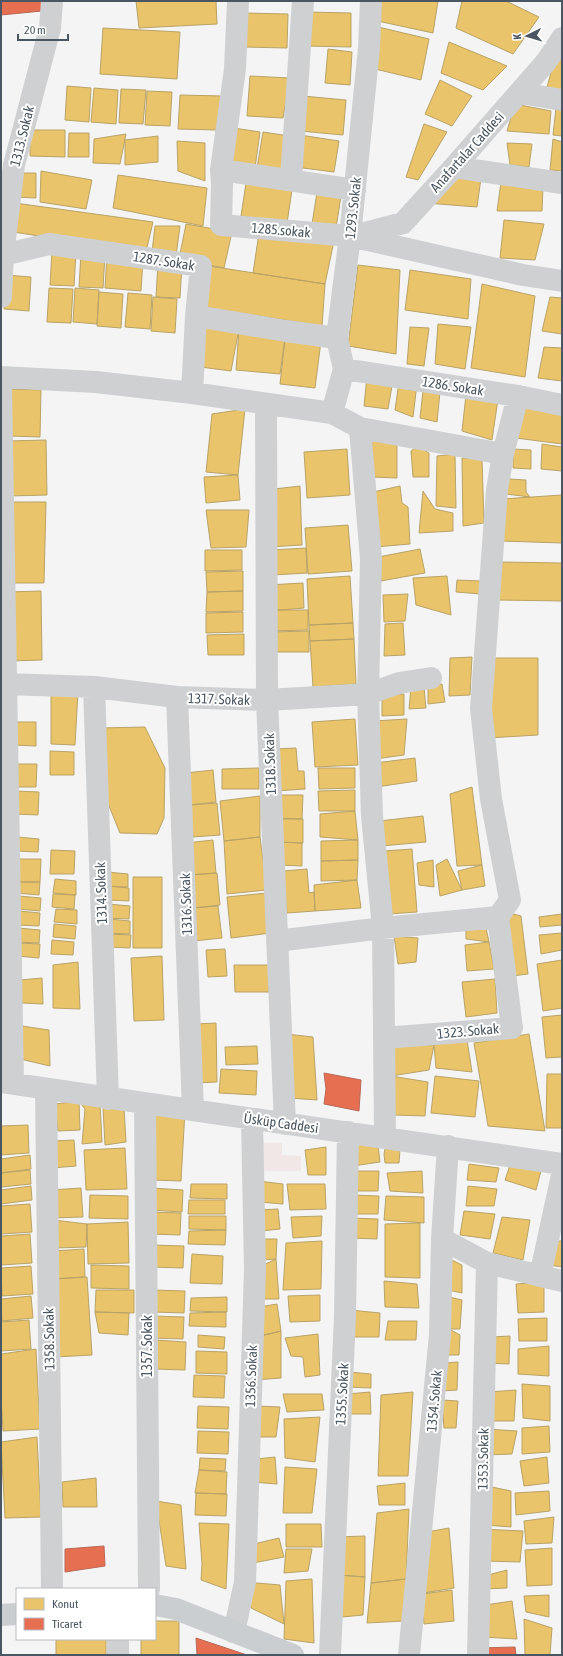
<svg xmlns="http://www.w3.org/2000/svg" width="563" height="1656" font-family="'Asap Condensed',sans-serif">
  <rect width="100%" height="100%" fill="#f4f4f4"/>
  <path fill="#f1e7e6" d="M258,1143H282V1155L301,1156V1171H258Z"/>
  <path fill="#e9c46a" stroke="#b9a367" d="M136,1H216L217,24L139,28Z
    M375,1H438L433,33L373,20Z
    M462,1H506L539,17L513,54L456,28Z
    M306,12L351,13V47L305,46Z
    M244,13L288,14L287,48L243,47Z
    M374,26L429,39L421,80L371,68Z
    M103,28L180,32L177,79L100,74Z
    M449,42L507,66L483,90L441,73Z
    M328,49L352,52L350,85L325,83Z
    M555,58L562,60V91L547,87Z
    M250,76L290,78L283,118L247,116Z
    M440,80L472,96L452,126L425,114Z
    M67,86L91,88L89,122L65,120Z
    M94,88L118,90L116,124L91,122Z
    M121,89L146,90L143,124L119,123Z
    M147,91L172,92L170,126L145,125Z
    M180,95L222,96L216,130L178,129Z
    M303,96L346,100L343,135L300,131Z
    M515,104L551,111L549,134L507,131Z
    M556,108L562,110V136L553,135Z
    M424,124L447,132L418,180L406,177Z
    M234,128L260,132L255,168L228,164Z
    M30,130H65V157L30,156Z
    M263,132L289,136L284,172L257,168Z
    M69,133H89V157H68Z
    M126,134L120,164L93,163L94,139Z
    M300,135L339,141L334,172L295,167Z
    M158,136V162L125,165V140Z
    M553,139L562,142V171L550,170Z
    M177,141L205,143V181L178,171Z
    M507,143L532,144L529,167L510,165Z
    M41,171L92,180L86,209L40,202Z
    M16,173H36V198L15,197Z
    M118,175L207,188L203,226L113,208Z
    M448,175L481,178L477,207L426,203Z
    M501,182L543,187L542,211H497Z
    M246,183L292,190L287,223L241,216Z
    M317,192L341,196L336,228L312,224Z
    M15,203L153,222L146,252L13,232Z
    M504,220L544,224L535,260L500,258Z
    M186,224L232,232L224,268L179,259Z
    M155,226H180L176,256L152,252Z
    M259,233L334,241L325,284L253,273Z
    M52,251L76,252L74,286L50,285Z
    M81,253L105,254L103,288L79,287Z
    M107,254L143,260L141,291L105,288Z
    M158,263L182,264L180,298L156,297Z
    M358,265L400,270L396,354L348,346Z
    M209,266L325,284L322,326L202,307Z
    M410,270L471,279L468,319L405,310Z
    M6,275L31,277L29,311L4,309Z
    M482,284L535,296L525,377L471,368Z
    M49,288L73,289L71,323L47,322Z
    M75,288L99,290L97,324L73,322Z
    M99,292L123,294L121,328L97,326Z
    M128,293L152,295L150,329L125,327Z
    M153,297L177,299L175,333L151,331Z
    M550,297L562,298V334L542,331Z
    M202,322L239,329L231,371L193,366Z
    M438,324L471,327L465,369L435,364Z
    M410,327L429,328L424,366L407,364Z
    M239,329L286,331L280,374L236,370Z
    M286,331L321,341L315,388L280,384Z
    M544,347L562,348V381L538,378Z
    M367,376L393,380L388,409L364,406Z
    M399,382L417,384L413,417L395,410Z
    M10,389L41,390L40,437L10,436Z
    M423,391L440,392L437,422L420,418Z
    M466,395L498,399L492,440L462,431Z
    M521,399L562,407V444L516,438Z
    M245,409L238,475L206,472L212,414Z
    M372,434L397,440V478L371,477Z
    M46,440L47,495L9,496L8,441Z
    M542,444L562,447V471L541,469Z
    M418,446L429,453V477H413L411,451Z
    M347,449L350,495L307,498L304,452Z
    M513,449L531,450V469L513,468Z
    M455,454L456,508L436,506L437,456Z
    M462,458L482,459L484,523L463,526Z
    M238,475L240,500L206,503L204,477Z
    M509,479L526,480V492L530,497L506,494Z
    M300,486L302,545L269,547L274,489Z
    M400,486L402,503L408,507L410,544L375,547L373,492Z
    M423,491L435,509L453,513V531L419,533Z
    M562,495V543L501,541L502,499Z
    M9,502H46L44,583H8Z
    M206,510H249L246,547L211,548Z
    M348,525L352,571L308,574L305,528Z
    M306,548L307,573L273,575L271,550Z
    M420,549L425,573L381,581L378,557Z
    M205,550H242V570L205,571Z
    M502,562L562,563V601L499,600Z
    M243,571V591L207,592L206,572Z
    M350,576L353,623L309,625L307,579Z
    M447,576L451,615L416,605L413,578Z
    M457,580L481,581V594L456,592Z
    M303,583L304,608L270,611L268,585Z
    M41,591L42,660L10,661L8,592Z
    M243,591V611L206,612L207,592Z
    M408,594L405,621L384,622L383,595Z
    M271,610H308V630L271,631Z
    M243,612V632L206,633V613Z
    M353,623L354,639L310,641L309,625Z
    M403,623L405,655L384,656L385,624Z
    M309,631V652H272V632Z
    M244,634V655H208L207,635Z
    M354,639L356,684L313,687L310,641Z
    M472,657L470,695L449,696L450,658Z
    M489,658H538V735L488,738Z
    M442,684L445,702L428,704V686Z
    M411,687H424L426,708L409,709Z
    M51,690L78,691L75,745L51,744Z
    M404,694V715L382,716V695Z
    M355,719L358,765L315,767L312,722Z
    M407,719L404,755L375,759L374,721Z
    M12,722H36V746L12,745Z
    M145,727L165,768L164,818L157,834L120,833L100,784V728Z
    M296,748L298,771H304L305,789L276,791L273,749Z
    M50,751L74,752V775H50Z
    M415,758L417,781L376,787L375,763Z
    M13,764H37L36,787H13Z
    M259,768V789H222V769Z
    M318,768H355V788L319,789Z
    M213,770L216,802L189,805L186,773Z
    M472,787L482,865L457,866L450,794Z
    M355,790V811H319L318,791Z
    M15,791L39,792L38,815L14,814Z
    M279,795H303L302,819L278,818Z
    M260,796V837L224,841L220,801Z
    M217,803L220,835L193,837L190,805Z
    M355,811L358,840L320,837V814Z
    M423,816L426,842L381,846L379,821Z
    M279,819H303V843L278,842Z
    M18,837L39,839L38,852L16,851Z
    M260,837L267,890L227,894L224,841Z
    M213,840L216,873L189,875L186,843Z
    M358,840V860L321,861V841Z
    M278,842L302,843V866L278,865Z
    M412,849L417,912L389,914L384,851Z
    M51,850L75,851L74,874H50Z
    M16,859H41L40,882H16Z
    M447,859L462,890L440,896L436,865Z
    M358,860L357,880L321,881V861Z
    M433,860L434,887L419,885L417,863Z
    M482,865L485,886L462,890L458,871Z
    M307,869L309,893L314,892L315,911L287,913L283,871Z
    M107,872L128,874V887L105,886Z
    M217,873L220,905L193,908L190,875Z
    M133,877H162V948H133Z
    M55,879L76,881V895L53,893Z
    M357,880L361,908L315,911L314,885Z
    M16,882H40L39,895L16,893Z
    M108,886L129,888V901L106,900Z
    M267,893L271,933L231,938L227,897Z
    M53,894L75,895L74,909L52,907Z
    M19,896L41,898L40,911L18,909Z
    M108,904L130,906L129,919L107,918Z
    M218,906L222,938L194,941L191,908Z
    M56,909L77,910V924L54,922Z
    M19,911L40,913L39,926L17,925Z
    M502,911L521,916L528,974L512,976Z
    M562,914V925L540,927L539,917Z
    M109,919L130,921V934L108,933Z
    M54,924L76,926L75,939L53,937Z
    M466,927L486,928L489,942L466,939Z
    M18,928L40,930L39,943L17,942Z
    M562,933V950L541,954L539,935Z
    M109,934L131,935L130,948L108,947Z
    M394,936L418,938L416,962L398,964Z
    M52,940L74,942L73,955L51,954Z
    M489,942L494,969L467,971L465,945Z
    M18,943L40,944L39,958L17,956Z
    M225,949L227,976L208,977L206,950Z
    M162,956L164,1020L134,1021L131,958Z
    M562,960V1008L543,1011L537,964Z
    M78,962L80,1009L53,1008V965Z
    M234,965H269V992H235Z
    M42,978L43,1004L22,1003L20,980Z
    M495,979L497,1013L466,1017L462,982Z
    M562,1015V1057L546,1058L542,1017Z
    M216,1023L217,1082L195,1083V1024Z
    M22,1026L49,1030L50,1066L20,1059Z
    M286,1034L313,1037L317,1100L289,1098Z
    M433,1034L467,1040L472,1072L436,1068Z
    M529,1034L545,1131L488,1126L474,1043Z
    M392,1045H434L429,1070L391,1076Z
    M257,1046L258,1064L226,1065L225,1047Z
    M221,1069L257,1071L256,1095L219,1093Z
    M547,1074H562V1128H546Z
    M391,1076L428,1082L425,1116L394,1115Z
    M435,1076L479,1081L475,1117L431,1113Z
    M79,1101L80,1130L58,1131L55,1104Z
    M100,1103L102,1142L82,1144L85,1109L81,1104Z
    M103,1108H124L126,1142L105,1145Z
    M156,1108L185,1110L181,1181L152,1180Z
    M28,1125L29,1153L1,1155V1126Z
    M74,1140L76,1166L52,1168L53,1141Z
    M351,1142L378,1145L380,1162L353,1166Z
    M386,1144L400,1150L399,1163H385L384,1154Z
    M326,1147V1175H308L305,1150Z
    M125,1148L127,1189L86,1190L84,1150Z
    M30,1155L31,1169L1,1173V1159Z
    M511,1162L542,1167L536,1190L505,1180Z
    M469,1164L499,1168L496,1182L467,1180Z
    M30,1170L31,1184L1,1187V1173Z
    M352,1171H379L378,1191H351Z
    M422,1171L423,1193L390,1191L387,1173Z
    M258,1181L283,1184V1204L259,1202Z
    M191,1184H227V1199L190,1198Z
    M287,1184H325L326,1209L290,1210Z
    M31,1186L32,1200L1,1204V1190Z
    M468,1186L497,1189L494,1206H466Z
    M81,1188L83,1217L51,1218L50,1190Z
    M152,1188L183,1190L182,1212L151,1210Z
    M90,1195L128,1196V1219L89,1218Z
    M352,1195L379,1196L378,1214H352Z
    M386,1196L424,1197V1223L384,1220Z
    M189,1200H225V1214H188Z
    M30,1204L32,1232L1,1234V1206Z
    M278,1209L280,1229L261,1231L258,1210Z
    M464,1211L495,1214L490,1239L460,1235Z
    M150,1212L181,1213L180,1235L149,1234Z
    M189,1216H226V1230L189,1229Z
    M322,1216L321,1236L293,1238L291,1217Z
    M502,1217L530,1220L523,1260L493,1253Z
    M351,1218L378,1219L377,1239L351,1238Z
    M54,1220L87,1224L86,1247L55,1248Z
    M128,1222L129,1263L88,1264L87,1224Z
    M420,1223V1278L385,1277V1224Z
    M226,1230L225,1245L188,1244L189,1231Z
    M30,1234L32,1263L1,1265V1236Z
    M258,1239H277L276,1259L262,1260Z
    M322,1241L321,1289L283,1290L286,1243Z
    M558,1241H562V1267L549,1265Z
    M153,1245L184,1246L183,1268L152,1267Z
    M84,1249L85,1277L54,1279L53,1251Z
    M192,1254L223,1256L222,1284L190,1283Z
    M276,1259L279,1299H262L255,1269Z
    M450,1259L462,1265V1293L448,1290Z
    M91,1265L129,1266V1289L91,1288Z
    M31,1266L33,1294L2,1296L1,1268Z
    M87,1277L92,1355L55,1357L50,1279Z
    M384,1281L417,1284L419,1308L385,1307Z
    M544,1282V1312L518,1313L516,1284Z
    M96,1290H134V1313L95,1312Z
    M154,1290L185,1291L184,1313L153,1312Z
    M320,1295V1321L290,1322L288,1296Z
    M31,1296L33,1318L2,1321L1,1299Z
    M227,1297V1312L190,1311L191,1298Z
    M449,1297L462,1300L460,1329H449Z
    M277,1304L281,1331L256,1337L253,1308Z
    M350,1310L380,1313L379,1337H348Z
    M95,1312L129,1313L128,1335L99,1333Z
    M226,1312V1327L189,1326L190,1313Z
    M153,1316L184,1317L183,1339L152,1338Z
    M547,1318V1341H519L518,1319Z
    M29,1320L31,1349L1,1351V1322Z
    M388,1321H417L416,1340H385Z
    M449,1329L460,1335L459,1355H444Z
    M281,1331V1378L255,1380L256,1337Z
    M318,1334L320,1375L305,1377L303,1357L291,1356L285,1338Z
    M198,1335L225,1337L224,1349L198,1347Z
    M510,1336L509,1364L485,1363L491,1337Z
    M155,1340L186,1342L185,1370L153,1369Z
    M549,1346V1376L518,1374V1349Z
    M36,1349L40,1429L3,1431L1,1396V1354Z
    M196,1351L227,1352V1374L196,1373Z
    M458,1362L457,1390L442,1391L445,1363Z
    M349,1372L371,1374V1388L347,1387Z
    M194,1375L225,1376L224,1398L193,1397Z
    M522,1384L550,1386V1421L523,1418Z
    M516,1390L514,1421H487L488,1392Z
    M370,1392L371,1414H341L347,1394Z
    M413,1392L408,1476H378L381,1395Z
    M283,1394H322L324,1410L287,1412Z
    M442,1400L458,1401L456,1428H444Z
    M198,1406L229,1407L228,1429L197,1428Z
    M257,1406L280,1407L276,1437H257Z
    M320,1417L315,1462L285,1458L284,1419Z
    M549,1426L550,1452L522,1454V1428Z
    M486,1429L517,1431L512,1454L486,1455Z
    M198,1431L229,1432L228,1454L197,1453Z
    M37,1437L41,1517L5,1518L1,1442Z
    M275,1457L277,1484L252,1482L256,1459Z
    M547,1457L549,1483L524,1486L520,1461Z
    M200,1458L226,1459L225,1471L199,1470Z
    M285,1467L317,1469L312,1513H283Z
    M199,1470L227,1472L226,1494L195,1493Z
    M96,1478L97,1507H63L62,1482Z
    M405,1483V1505H379L377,1486Z
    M487,1486L511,1491V1527L485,1525Z
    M549,1491L550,1511L516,1515L515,1493Z
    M196,1493L227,1494L226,1516L195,1515Z
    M156,1501L181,1505L186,1569L166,1566Z
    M409,1509L406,1579L371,1583L377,1513Z
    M554,1517L552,1543L526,1544L524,1521Z
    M199,1523L229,1524L226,1589L201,1580L202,1564Z
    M286,1524H321L322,1547H286Z
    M449,1528L454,1588L424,1593L421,1533Z
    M481,1529L523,1531L520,1562L485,1561Z
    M365,1536V1577L339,1575L335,1537Z
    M279,1538L284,1557L253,1563L254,1544Z
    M552,1548V1585L527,1586L525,1550Z
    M286,1549H312L308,1571L284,1573Z
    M507,1570V1588L484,1589V1576Z
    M339,1575L365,1577L363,1615L332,1618Z
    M312,1579L314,1643L284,1639L286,1581Z
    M406,1579L404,1621L367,1623L371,1583Z
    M245,1582L280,1585L284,1624L251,1608Z
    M452,1590L454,1621L424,1624L422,1594Z
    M549,1595V1617L526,1612L524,1596Z
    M512,1601L517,1639L483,1637L485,1605Z
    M524,1619L552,1628L550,1655H525Z
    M155,1621H179V1655H141V1639H155Z
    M56,1639H106V1655H56Z"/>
  <path fill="#e76f51" stroke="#b86856" d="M1,1H42V11L1,15Z
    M324,1073L361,1080L359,1111L324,1104L326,1089Z
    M104,1546L105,1566L65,1572V1549Z
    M196,1638L247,1655H197Z
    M515,1647L516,1655H483L478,1648Z"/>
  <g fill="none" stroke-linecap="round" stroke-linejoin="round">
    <path stroke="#ced0d2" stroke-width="22" d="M238,1L235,69L221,170L222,184L221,225L350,236L523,275L562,281
      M520,93L562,100
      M454,167L562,183
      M221,170L355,190
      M291,180L303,1
      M354,236L403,223L454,167L546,62L562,38
      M3,255L49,244L201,266L196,316L192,393
      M1,297L3,255L14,165L50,28L52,1
      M196,316L286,331L337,338
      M344,369L518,396L562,405
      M1,377L96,382L192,393L332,413L360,428L371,559L368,694L372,816L383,928L385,1137
      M1,386L13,1084
      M266,404L267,700L285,1124
      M332,413L344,369L337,338L350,236L369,48L371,1
      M360,428L503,454
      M6,684L94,687L177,697L267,700L368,694L399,683L431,678
      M94,687L108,1099
      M177,697L193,1110
      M277,941L383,928L498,917L510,900L491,799L481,708L497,490L503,454L518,396
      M384,1038L512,1028L498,917
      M1,1082L562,1164
      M46,1089L52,1589
      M145,1103L149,1589
      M442,1239L487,1263L562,1281
      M540,1276L562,1175
      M234,1632L245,1582L255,1269L252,1119
      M118,1639V1655
      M330,1655L345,1316L348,1132
      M409,1655L440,1335L442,1239L448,1146
      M478,1655L487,1263"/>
    <path stroke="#caced1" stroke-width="22" d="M155,1605L176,1609L293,1655
      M1,1615L17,1614"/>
  </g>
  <g text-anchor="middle" stroke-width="4" stroke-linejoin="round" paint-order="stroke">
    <g font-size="14" fill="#4a5661" stroke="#fff">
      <text transform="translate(22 136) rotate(-76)" y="5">1313. Sokak</text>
      <text transform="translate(467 152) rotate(-48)" y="5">Anafartalar Caddesi</text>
      <text transform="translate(353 208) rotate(-84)" y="5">1293. Sokak</text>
      <text transform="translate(281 230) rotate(5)" y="5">1285.sokak</text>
      <text transform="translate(164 261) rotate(9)" y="5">1287. Sokak</text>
      <text transform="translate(453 386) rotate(9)" y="5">1286. Sokak</text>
      <text transform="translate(219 699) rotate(2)" y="5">1317. Sokak</text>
      <text transform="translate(270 764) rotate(-92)" y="5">1318. Sokak</text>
      <text transform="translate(101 893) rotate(-92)" y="5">1314. Sokak</text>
      <text transform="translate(186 904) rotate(-92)" y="5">1316. Sokak</text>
      <text transform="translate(468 1031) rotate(-5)" y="5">1323. Sokak</text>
      <text transform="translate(281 1123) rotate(8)" y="5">Üsküp Caddesi</text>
      <text transform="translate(49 1339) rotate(-91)" y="5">1358. Sokak</text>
      <text transform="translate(147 1346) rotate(-90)" y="5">1357. Sokak</text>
      <text transform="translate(251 1376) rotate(-88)" y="5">1356. Sokak</text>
      <text transform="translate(342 1394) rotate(-87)" y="5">1355. Sokak</text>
      <text transform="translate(434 1401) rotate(-85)" y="5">1354. Sokak</text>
      <text transform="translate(483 1459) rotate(-89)" y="5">1353. Sokak</text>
    </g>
  </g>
  <rect width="563" height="1656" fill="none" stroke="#4a5661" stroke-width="4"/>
  <rect x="16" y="1588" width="140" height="52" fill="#ffffff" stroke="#b7bbc0"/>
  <rect x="24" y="1598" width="20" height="12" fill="#e9c46a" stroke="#b7bbc0"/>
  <text x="52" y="1608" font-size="12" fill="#4a5661">Konut</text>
  <rect x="24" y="1618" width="20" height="12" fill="#e76f51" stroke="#b7bbc0"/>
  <text x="52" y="1628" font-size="12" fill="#4a5661">Ticaret</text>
  <g transform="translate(527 36) rotate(265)" stroke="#ffffff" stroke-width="3" paint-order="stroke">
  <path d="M0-3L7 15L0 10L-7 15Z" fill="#4a5661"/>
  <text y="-6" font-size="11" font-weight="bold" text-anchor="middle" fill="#4a5661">K</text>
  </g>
  <path d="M18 34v6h50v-6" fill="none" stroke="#4a5661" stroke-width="2"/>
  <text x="24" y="34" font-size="12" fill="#4a5661" stroke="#ffffff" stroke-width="3" paint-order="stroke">20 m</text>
</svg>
